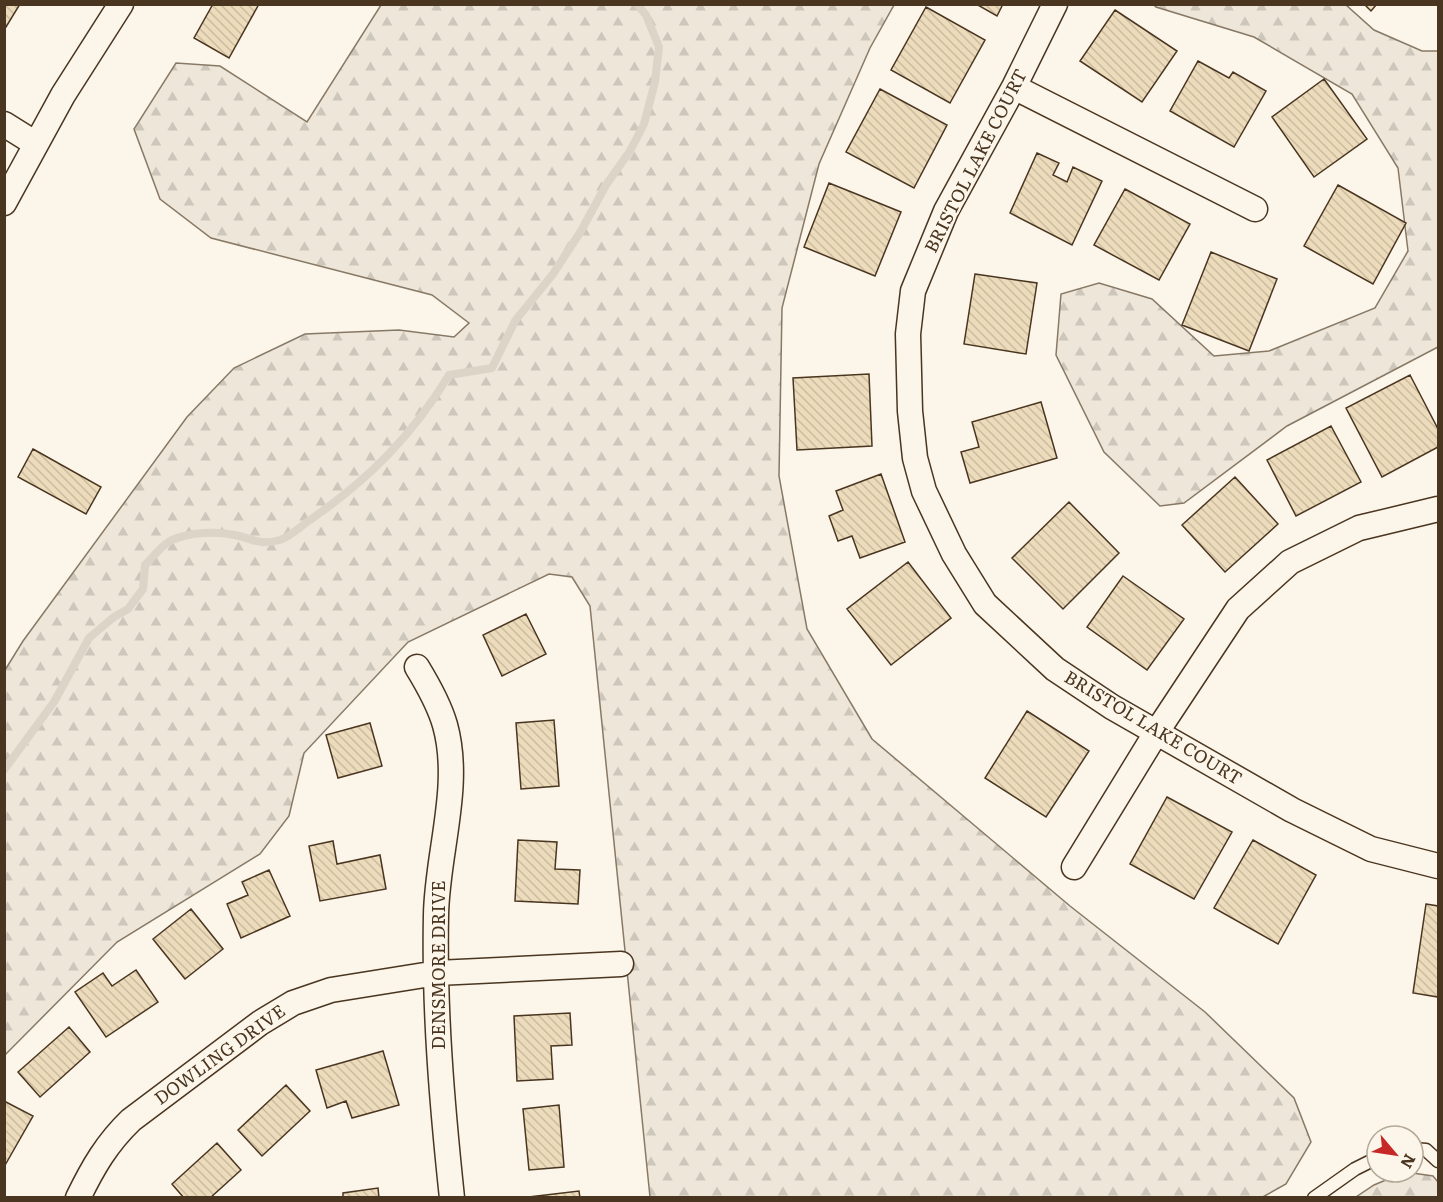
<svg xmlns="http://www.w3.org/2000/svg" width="1443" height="1202" font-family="Literata,serif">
  <defs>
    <pattern id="forest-firs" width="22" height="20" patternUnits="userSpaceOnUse" patternTransform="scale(1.5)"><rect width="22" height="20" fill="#ede6d9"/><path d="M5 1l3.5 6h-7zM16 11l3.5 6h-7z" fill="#cdc6ba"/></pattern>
    <pattern id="building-back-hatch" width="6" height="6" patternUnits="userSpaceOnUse" patternTransform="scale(1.5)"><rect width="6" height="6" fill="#ecdcbc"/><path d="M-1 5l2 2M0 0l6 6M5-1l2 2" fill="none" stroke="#ccbda1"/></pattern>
  </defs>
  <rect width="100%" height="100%" fill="#fbf6e9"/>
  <path fill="url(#forest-firs)" stroke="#887966" stroke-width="1.5" d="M381,5H894L870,48L819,164L782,308L779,476L807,629L872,739L1070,906L1205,1012L1294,1098L1311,1142L1286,1184L1261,1198L650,1197L590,606L572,577L549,574L408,642L304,753L289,816L260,854L117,942L5,1055V670L23,641L187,417L234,368L305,334L399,330L454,337L469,323L432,295L211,238L160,199L134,129L176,63L220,66L307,122Z
    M1154,5H1346L1374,30L1422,51H1438V347L1287,426L1184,503L1160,506L1104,452L1056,355L1061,294L1099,283L1152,299L1214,356L1269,351L1375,308L1408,251L1398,168L1352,94L1254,37L1156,7Z
    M1405,1172L1433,1176L1438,1182V1197H1356L1374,1185Z"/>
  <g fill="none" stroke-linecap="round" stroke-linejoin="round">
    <path stroke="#dcd4c6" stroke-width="8" d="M4,770L54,702L89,638L114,617L128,609L143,589L145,565C153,558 162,544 172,540C191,532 215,531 235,535C254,539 259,546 280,540C290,537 301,526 310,520C369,479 412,436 449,375L492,368L515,321L553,274L581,231L606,185L630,151L644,124L655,82L659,47L646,15L637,4"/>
  </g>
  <path fill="url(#building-back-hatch)" stroke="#4a3520" stroke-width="1.5" d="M4,4H20L6,27L4,26Z
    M213,4H259L229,58L194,38Z
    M976,4H1003L997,16Z
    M1364,4H1377L1371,11Z
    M926,7L985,40L950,103L891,70Z
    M1115,10L1177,51L1142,102L1080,61Z
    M1198,61L1229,78L1233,72L1266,91L1234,147L1170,111Z
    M1324,79L1367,139L1314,177L1272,117Z
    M880,89L947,125L914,188L846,152Z
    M1037,153L1059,163L1053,175L1067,182L1073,167L1102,181L1072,245L1010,213Z
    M829,183L901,212L875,276L804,247Z
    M1338,185L1406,223L1373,284L1304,246Z
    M1125,189L1190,224L1159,280L1094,245Z
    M1211,252L1277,279L1249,351L1182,325Z
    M975,274L1037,283L1026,354L964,344Z
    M869,374L872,446L797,450L793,378Z
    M1410,375L1438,429V447L1382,477L1346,408Z
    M1041,402L1057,458L970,483L961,452L979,447L972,422Z
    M1331,426L1361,482L1296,516L1267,460Z
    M33,449L101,487L86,514L18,477Z
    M881,474L905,542L860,558L852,536L838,541L829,516L843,510L836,491Z
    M1235,477L1278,524L1225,572L1182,525Z
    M1069,502L1119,553L1063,609L1012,558Z
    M908,562L951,618L891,665L847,609Z
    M1123,576L1184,619L1147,670L1087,627Z
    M526,614L546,654L502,676L483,635Z
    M1027,711L1089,751L1046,817L985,778Z
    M554,720L559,786L521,789L516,723Z
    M370,723L382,766L338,778L326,735Z
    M1167,797L1232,832L1194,899L1130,864Z
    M518,840L557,842L555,869L580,870L578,904L515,901Z
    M1253,840L1316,875L1278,944L1214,908Z
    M333,841L337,864L380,855L386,889L320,901L309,846Z
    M269,870L290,916L241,938L227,904L248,895L242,882Z
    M1426,904L1438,906V997L1413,993Z
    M191,909L223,949L185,979L153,939Z
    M136,970L158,1002L106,1037L75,992L103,973L112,986Z
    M570,1013L572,1045L551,1046L553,1079L517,1081L514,1016Z
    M69,1027L90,1052L40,1097L18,1072Z
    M383,1051L399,1105L352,1118L346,1101L327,1108L316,1070Z
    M286,1085L310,1111L262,1156L238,1130Z
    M4,1101L33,1116L4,1167Z
    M559,1105L564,1167L529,1170L523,1109Z
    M217,1143L241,1170L210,1198H184L172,1184Z
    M378,1188L379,1198H343V1193Z
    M579,1191L580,1198H529V1197Z"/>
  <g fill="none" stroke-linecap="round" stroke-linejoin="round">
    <defs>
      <path id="service" d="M1413,1149L1426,1150L1438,1161
        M1314,1198L1355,1169L1377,1158"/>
      <path id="minor" d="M1055,4L1014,87L946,211L913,291L908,334L910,411L915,458L924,491L954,554L985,604L1055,669L1112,707L1292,810L1371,849L1438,866
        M1014,87L1255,209
        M4,124L36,144
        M4,203L63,95L121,4
        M417,667C428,685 439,704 445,725C462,786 437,853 436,915C434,1010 442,1104 452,1198
        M1074,867L1156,733L1238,609L1290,562L1359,528L1438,509
        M78,1198C93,1167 107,1143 131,1120L260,1023L293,1003L331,990L437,973L621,964"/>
    </defs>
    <use href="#service" stroke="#4a3520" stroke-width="15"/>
    <use href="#minor" stroke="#4a3520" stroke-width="27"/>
    <use href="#service" stroke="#fbf6e9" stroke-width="12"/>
    <use href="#minor" stroke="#fbf6e9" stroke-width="24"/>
  </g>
  <g text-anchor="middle" stroke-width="4.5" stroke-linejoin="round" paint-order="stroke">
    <g font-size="18" fill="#4a3520" stroke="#fbf6e9">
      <text transform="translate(976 161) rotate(-63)" y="6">BRISTOL LAKE COURT</text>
      <text transform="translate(1153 728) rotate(31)" y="6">BRISTOL LAKE COURT</text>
      <text transform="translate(439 965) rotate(-90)" y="6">DENSMORE DRIVE</text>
      <text transform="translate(220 1055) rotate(-36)" y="6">DOWLING DRIVE</text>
    </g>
  </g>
  <rect width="1443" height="1202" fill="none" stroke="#4a3520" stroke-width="12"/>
  <g transform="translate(1395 1154) rotate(119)"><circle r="28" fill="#fbf6e9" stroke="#b4a999" stroke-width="1.5"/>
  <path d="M0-4.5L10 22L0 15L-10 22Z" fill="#c62828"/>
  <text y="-9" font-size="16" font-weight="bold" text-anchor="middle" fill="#4a3520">N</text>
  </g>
</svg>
